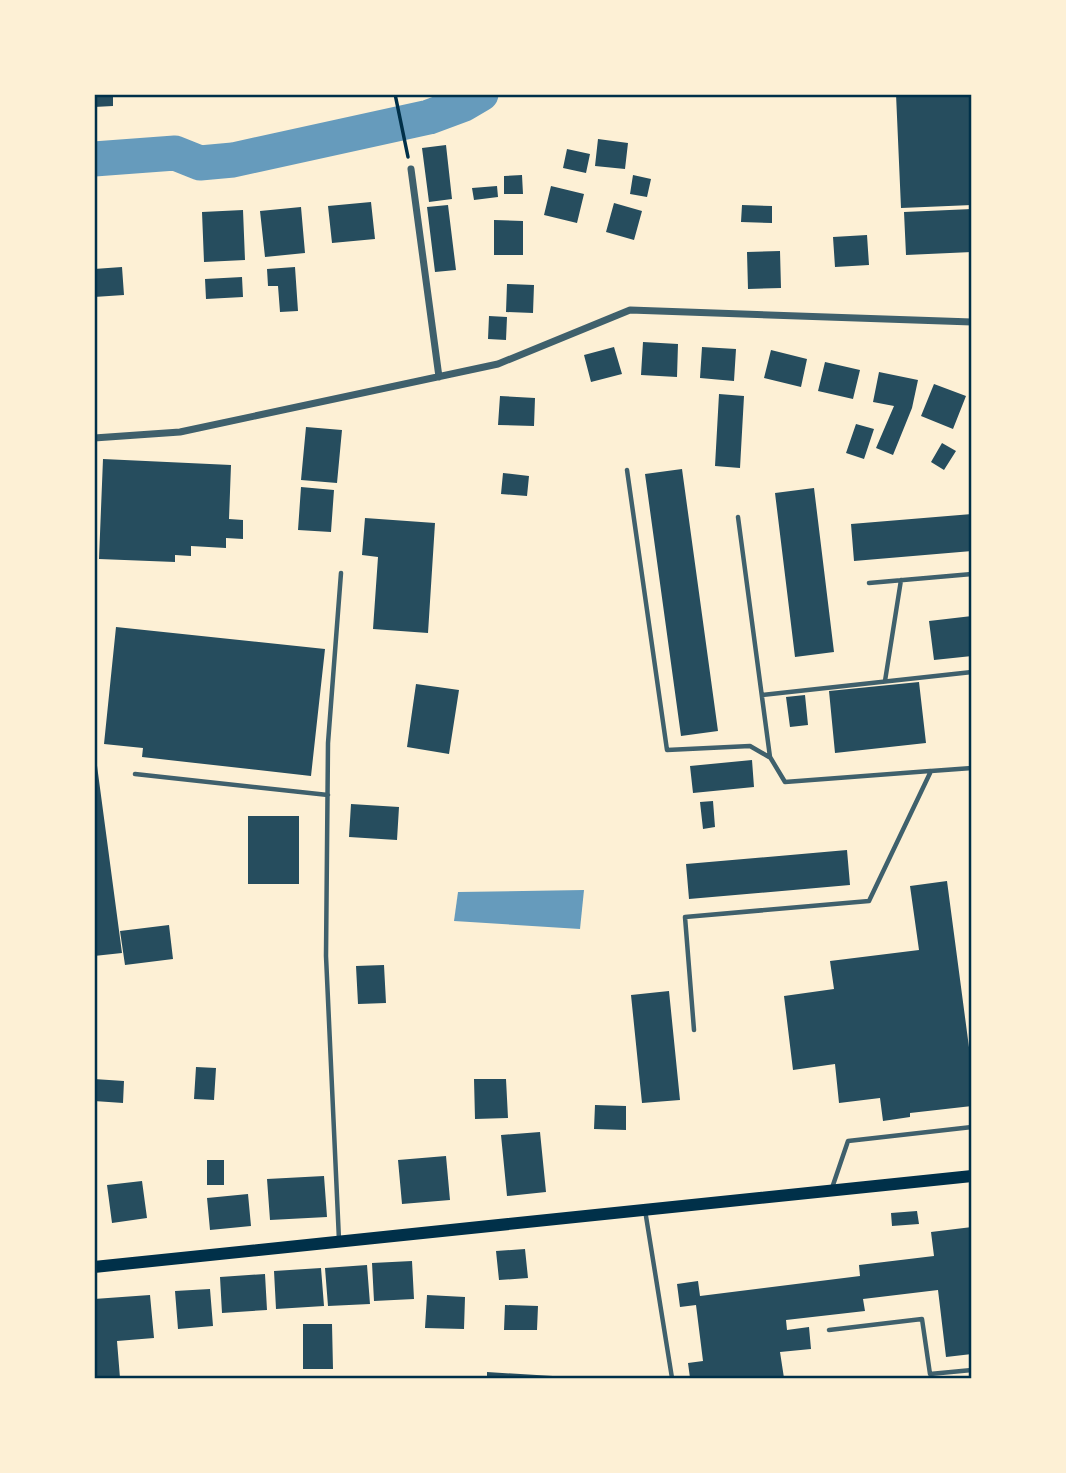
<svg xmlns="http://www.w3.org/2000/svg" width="1066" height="1473" font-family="'Sofia Sans Condensed',sans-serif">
  <rect width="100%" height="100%" fill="#fdf0d5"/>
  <path fill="#669bbc" d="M584,890L580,929L454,921L458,892Z"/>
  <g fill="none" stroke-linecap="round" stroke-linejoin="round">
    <path stroke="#669bbc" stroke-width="35" d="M94,159L175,153L200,163L233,160L429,117L464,104L481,94"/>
  </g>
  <path fill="#264d5e" d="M94,94H113V106L94,107Z
    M896,94H972V205L901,208Z
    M598,139L628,143L625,169L595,166Z
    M446,145L452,199L429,202L422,148Z
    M567,149L590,154L586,173L563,168Z
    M522,175L523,194H504V176Z
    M633,175L651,179L647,197L630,194Z
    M497,186L498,197L474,200L472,188Z
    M551,186L584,194L577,223L544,215Z
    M371,202L375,239L332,243L328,206Z
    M614,203L642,211L634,240L606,232Z
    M448,205L456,270L435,272L427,207Z
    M742,205L772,206V223L741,222Z
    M301,207L305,253L265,257L260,211Z
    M972,209V252L906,255L904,212Z
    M243,210L245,260L204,262L202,212Z
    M494,220L523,221V255H494Z
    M867,235L869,265L835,267L833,237Z
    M780,251L781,288L748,289L747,252Z
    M122,267L124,295L94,297V269Z
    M295,267L298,311L280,312L278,286H268L267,269Z
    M242,277L243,297L206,299L205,279Z
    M507,284L534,285L533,313L506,312Z
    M489,316L507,317L506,340L488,339Z
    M643,342L678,344L677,377L641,375Z
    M614,347L622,374L591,382L584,355Z
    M702,347L736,349L734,381L700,378Z
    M771,350L807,359L801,387L764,378Z
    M825,362L860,370L853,399L818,391Z
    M879,372L918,380L912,408L893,455L876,448L894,406L873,402Z
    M934,384L966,396L953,429L921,416Z
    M719,394L744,396L740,468L715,466Z
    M500,396L535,398L534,426L498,425Z
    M856,424L874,429L864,459L846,453Z
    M306,427L342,430L337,483L301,480Z
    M942,443L956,451L944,470L931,462Z
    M103,459L231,465L229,519L243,520V539L226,538V548L191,546V556L175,555V562L99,559Z
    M682,469L718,731L681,736L645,474Z
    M503,473L529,476L527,496L501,494Z
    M301,487L334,490L331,532L298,530Z
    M814,488L834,652L795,657L775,493Z
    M972,514V551L854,561L851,524Z
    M365,518L435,523L428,633L373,629L378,557L362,555Z
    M972,616V656L934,660L929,621Z
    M116,627L325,649L311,776L142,757L143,748L104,744Z
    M919,682L926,743L835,753L829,691Z
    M416,684L459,690L449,754L407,747Z
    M805,695L808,725L790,727L786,697Z
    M94,743L122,953L94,956Z
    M752,760L754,787L693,793L690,766Z
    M713,801L715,827L703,829L700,802Z
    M351,804L399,807L397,840L349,837Z
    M248,816H299V884H248Z
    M847,850L850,885L689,899L686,864Z
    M947,881L972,1070V1106L910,1113V1117L883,1121L880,1098L839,1103L835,1064L793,1070L784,996L834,989L830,961L919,950L910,886Z
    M169,925L173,959L125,965L120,931Z
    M384,965L386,1003L358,1004L356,966Z
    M669,991L680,1100L642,1103L631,995Z
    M196,1067L216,1068L214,1100L194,1099Z
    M94,1079L124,1081L123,1103L94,1101Z
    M474,1079H506L508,1118L475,1119Z
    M595,1105L626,1106V1130L594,1129Z
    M540,1132L546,1192L507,1196L501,1135Z
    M446,1156L450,1200L402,1204L398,1160Z
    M207,1160H224V1185H207Z
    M324,1176L327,1217L270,1220L267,1179Z
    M142,1181L147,1218L112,1223L107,1185Z
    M248,1194L251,1226L210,1230L207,1198Z
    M917,1211L919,1224L892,1226L891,1213Z
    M972,1227V1354L946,1357L938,1290L863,1299L865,1311L786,1320L787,1330L809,1327L811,1349L780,1352L784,1378H690L688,1363L703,1361L696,1305L680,1307L677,1284L698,1281L700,1296L860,1276L859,1265L934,1256L931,1232Z
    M525,1249L528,1278L499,1280L496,1251Z
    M412,1261L414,1299L374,1301L372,1263Z
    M367,1265L370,1304L328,1306L325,1268Z
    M321,1268L324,1306L276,1309L274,1271Z
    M265,1274L267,1310L222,1313L220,1277Z
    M210,1289L213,1326L178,1329L175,1291Z
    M150,1295L154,1338L117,1341L120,1378H97L94,1299Z
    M427,1295L465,1297L464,1329L425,1328Z
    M505,1305L538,1306L537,1330H504Z
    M303,1324H332L333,1369H303Z
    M487,1372L553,1376V1378H487Z"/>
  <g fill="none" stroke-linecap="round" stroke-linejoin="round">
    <path stroke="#003049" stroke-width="3.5" d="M395,94L408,157"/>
    <path stroke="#3f606c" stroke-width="4.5" d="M627,470L667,750L750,746L769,757
      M738,517L770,757L785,782L930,771
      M869,583L972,574
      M885,681L901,580
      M762,695L972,672
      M135,774L328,795
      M694,1030L685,917L869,901L931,771L972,768
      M832,1188L848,1141L972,1127
      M645,1210L672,1378
      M339,1240L326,956L328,743L341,573
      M829,1330L922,1319L930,1374L972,1370"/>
    <path stroke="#3f606c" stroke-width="7" d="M411,169L439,377
      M94,438L180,432L498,364L630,310L972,322"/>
    <path stroke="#003049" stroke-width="12" d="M94,1267L972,1176"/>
  </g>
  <rect width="1066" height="1473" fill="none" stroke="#fdf0d5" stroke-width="192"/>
  <rect x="96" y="96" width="874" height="1281" fill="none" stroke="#003049" stroke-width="2.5"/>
</svg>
